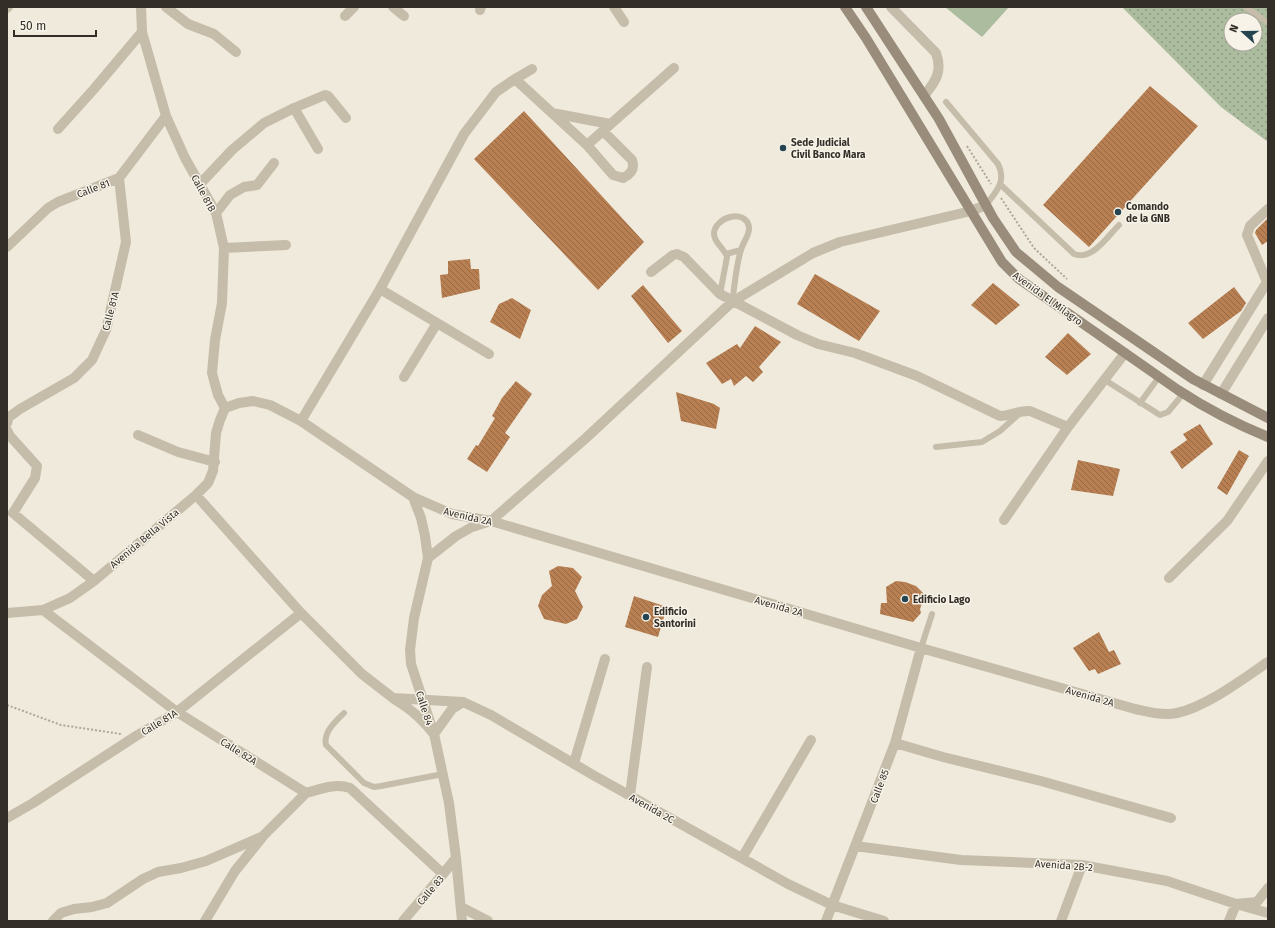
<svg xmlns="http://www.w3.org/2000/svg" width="1275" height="928" font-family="'Fira Sans',sans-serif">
  <defs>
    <pattern id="park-dots" width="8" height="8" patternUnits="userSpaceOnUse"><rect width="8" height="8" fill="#acbc9e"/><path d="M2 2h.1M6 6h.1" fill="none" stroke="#8d9981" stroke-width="1.8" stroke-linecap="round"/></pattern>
    <pattern id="building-back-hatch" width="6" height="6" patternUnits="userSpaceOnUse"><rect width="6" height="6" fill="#b77f52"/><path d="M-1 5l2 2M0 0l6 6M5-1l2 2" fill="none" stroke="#966844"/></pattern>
  </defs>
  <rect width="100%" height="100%" fill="#efeadc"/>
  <path fill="url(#park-dots)" fill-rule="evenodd" d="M1122,7H1268V142L1221,107ZM1231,20H1255V44H1231Z"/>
  <path fill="#acbc9e" d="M945,7H1009L982,37Z"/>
  <path fill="url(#building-back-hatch)" d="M1150,86L1198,126L1089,247L1043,205Z
    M524,111L644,242L598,290L474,159Z
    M1268,218V241L1262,245L1255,233L1256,230Z
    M470,259L471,269H479L480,289L442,298L440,275L448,274V261Z
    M815,274L880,311L859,341L797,304Z
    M993,283L1020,305L996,325L971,305Z
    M643,285L682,331L668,343L631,296Z
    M1234,287L1246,303L1241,311L1203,339L1188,323Z
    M512,298L531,310L520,339L490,322L499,304Z
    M755,326L781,342L759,367L763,372L753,382L746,376L734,386L731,379L722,384L706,363L737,344L740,348Z
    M1068,333L1091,354L1067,375L1045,357Z
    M516,381L532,394L505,433L510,437L487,472L467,459L476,445L478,446L495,418L492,416L502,398Z
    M676,392L714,404L720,408L716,429L681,421Z
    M1200,424L1213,444L1182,469L1170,452L1187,440L1183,434Z
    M1239,450L1249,456L1227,495L1217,488Z
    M1078,460L1120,469L1113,496L1071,490Z
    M558,566L573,568L582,577L575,591L583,607L577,619L566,624L544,619L538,606L542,595L552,586L549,571Z
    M896,581L905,582L916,586L925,595L920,609L921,613L913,622L880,614L881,603H887L886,587Z
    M634,596L667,607L658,637L625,627Z
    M1099,632L1109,652L1114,650L1121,664L1098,674L1095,669L1089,671L1073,648Z"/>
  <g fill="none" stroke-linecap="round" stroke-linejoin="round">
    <path stroke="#b1a694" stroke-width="2" stroke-dasharray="2 2" stroke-linecap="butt" d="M967,146L991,184
      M1001,198L1034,248L1067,279
      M7,705L61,725L121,734"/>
    <path stroke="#c5bcaa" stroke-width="6" d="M1246,7L1268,23
      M946,102L998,164C1007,181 996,192 986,205
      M1001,185L1074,254C1092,261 1107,237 1119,225
      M726,254L741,250
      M720,294L727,257C725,249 714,243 714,234C714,217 746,208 749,227C750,234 744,241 742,247C736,263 735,285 732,302
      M1105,380L1160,415L1168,412L1183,394
      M1140,403L1159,377
      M936,447L982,442L1000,431L1019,414
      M921,648L932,614
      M344,713C336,721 323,732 326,745L364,783L374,787L381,786L443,774"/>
    <path stroke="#c5bcaa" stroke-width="10" d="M141,7L142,32L166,116L185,158L216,213L224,248L222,303L215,340L212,373L218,395L225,408
      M166,7L188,24L214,34L236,52
      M393,7L404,16
      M614,7L624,22
      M891,7L936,53C943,72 935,82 924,96
      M7,8L8,7
      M480,10L481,7
      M345,16L354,7
      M515,79L532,69
      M294,108L325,95L328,96L346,118
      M552,113L610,124
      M58,129L94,89L142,32
      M587,145L674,68
      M200,184L232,150L264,123L294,108L318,149
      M216,213L230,195L244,187L257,185L274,163
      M7,247L48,208L58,202L119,178L166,116
      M224,248L286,245
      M651,272L673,255L677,254L684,257L720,294L797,335L818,344L855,353L917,376L1000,416C1010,416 1019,410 1030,411L1068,427
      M380,289L489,354
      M404,377L437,323
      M1203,385L1267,282L1247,235L1250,226L1268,209
      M1221,394L1268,318
      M225,408L239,403L253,401L270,405L301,421L413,497L452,514L491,521L921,648L1135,709C1149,712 1163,716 1177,713C1206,707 1243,679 1268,662
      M301,421L380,289L464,134L496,92L515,79L587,145L613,175L623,178C631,174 635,169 632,160L603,131
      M7,423L9,417L20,409L74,378L92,360L106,330L126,242L119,178
      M7,430L10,436L37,466L35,478L13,513L94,581
      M138,435L178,452L215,462
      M196,495L301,613L362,674L393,698L463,702L491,715L593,775L788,884L832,905L884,921
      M413,497L421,518L425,536L428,558L414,618L410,650L411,664L434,734L449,803L456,858L462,921
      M1004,520L1068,427L1125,353
      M428,558L456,536L472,527L491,521L586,438L732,302L813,253L840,242L971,211L986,205
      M1169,578L1227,521L1268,461
      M43,610L177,712L306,793L264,835L235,871L205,921
      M7,613L43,610L70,598L94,581L196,495L208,483L213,471L216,433L220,420L225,408
      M394,699C412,710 421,718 434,734L452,709L463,702
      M895,743L943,757L1041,781L1171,818
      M574,763L605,659
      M306,793C321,789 335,783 350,788L443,874
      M630,795L647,667
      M7,818L33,803L136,736L177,712L301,613
      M855,846L961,860L1082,865L1167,881L1236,904L1268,913
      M742,858L811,740
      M461,907L488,921
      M53,921L61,913L74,909L92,907L107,903L143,879L158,872L181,868L206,861L261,837
      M403,921L443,874L456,858
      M826,921L895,743L921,648
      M1061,921L1082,865
      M1229,921L1236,904L1257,902L1268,888"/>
    <path stroke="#998c7b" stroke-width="10" d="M845,7L866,38L1002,262L1019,279L1178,390C1207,409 1236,424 1268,437
      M866,7L939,119L993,218L1016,252L1058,287L1193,379L1268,418"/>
  </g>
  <g fill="#234450" stroke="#f7f3e8" stroke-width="1.5">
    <circle cx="783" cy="148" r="4"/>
    <circle cx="1118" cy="212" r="4"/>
    <circle cx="905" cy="599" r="4"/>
    <circle cx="646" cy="617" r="4"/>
  </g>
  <g text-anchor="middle" stroke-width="3" stroke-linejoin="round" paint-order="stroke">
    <g font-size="10" font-weight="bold" fill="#342e28" stroke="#f7f3e8" text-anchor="start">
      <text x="791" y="146">Sede Judicial<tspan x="791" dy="12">Civil Banco Mara</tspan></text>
      <text x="1126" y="210">Comando<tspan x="1126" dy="12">de la GNB</tspan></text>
      <text x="913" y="603">Edificio Lago</text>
      <text x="654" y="615">Edificio<tspan x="654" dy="12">Santorini</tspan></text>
    </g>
    <g font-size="10" fill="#342e28" stroke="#f7f3e8">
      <text transform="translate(93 188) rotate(-21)" y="4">Calle 81</text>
      <text transform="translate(204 193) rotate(62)" y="4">Calle 81B</text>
      <text transform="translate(1048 298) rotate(36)" y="4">Avenida El Milagro</text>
      <text transform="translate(110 311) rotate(-75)" y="4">Calle 81A</text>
      <text transform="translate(468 516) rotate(13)" y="4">Avenida 2A</text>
      <text transform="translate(144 538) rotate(-40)" y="4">Avenida Bella Vista</text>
      <text transform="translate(779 606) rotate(16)" y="4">Avenida 2A</text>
      <text transform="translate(1090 696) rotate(16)" y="4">Avenida 2A</text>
      <text transform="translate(425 708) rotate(72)" y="4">Calle 84</text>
      <text transform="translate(159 722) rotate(-31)" y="4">Calle 81A</text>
      <text transform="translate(239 751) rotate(32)" y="4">Calle 82A</text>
      <text transform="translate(879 786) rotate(-69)" y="4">Calle 85</text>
      <text transform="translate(652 808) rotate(29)" y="4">Avenida 2C</text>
      <text transform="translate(1064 865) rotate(4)" y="4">Avenida 2B-2</text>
      <text transform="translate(430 890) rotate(-50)" y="4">Calle 83</text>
    </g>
  </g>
  <rect width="1275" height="928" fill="none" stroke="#342e28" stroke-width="16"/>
  <g transform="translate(1243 32) rotate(291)"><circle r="19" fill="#f7f3e8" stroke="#a9a49b"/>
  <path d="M0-3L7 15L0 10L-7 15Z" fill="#234450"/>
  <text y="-6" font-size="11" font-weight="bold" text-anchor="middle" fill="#342e28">N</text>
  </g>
  <path d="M14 30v6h82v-6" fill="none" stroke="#342e28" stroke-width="2"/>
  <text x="20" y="30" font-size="12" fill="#342e28" stroke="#f7f3e8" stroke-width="3" paint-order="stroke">50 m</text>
</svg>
